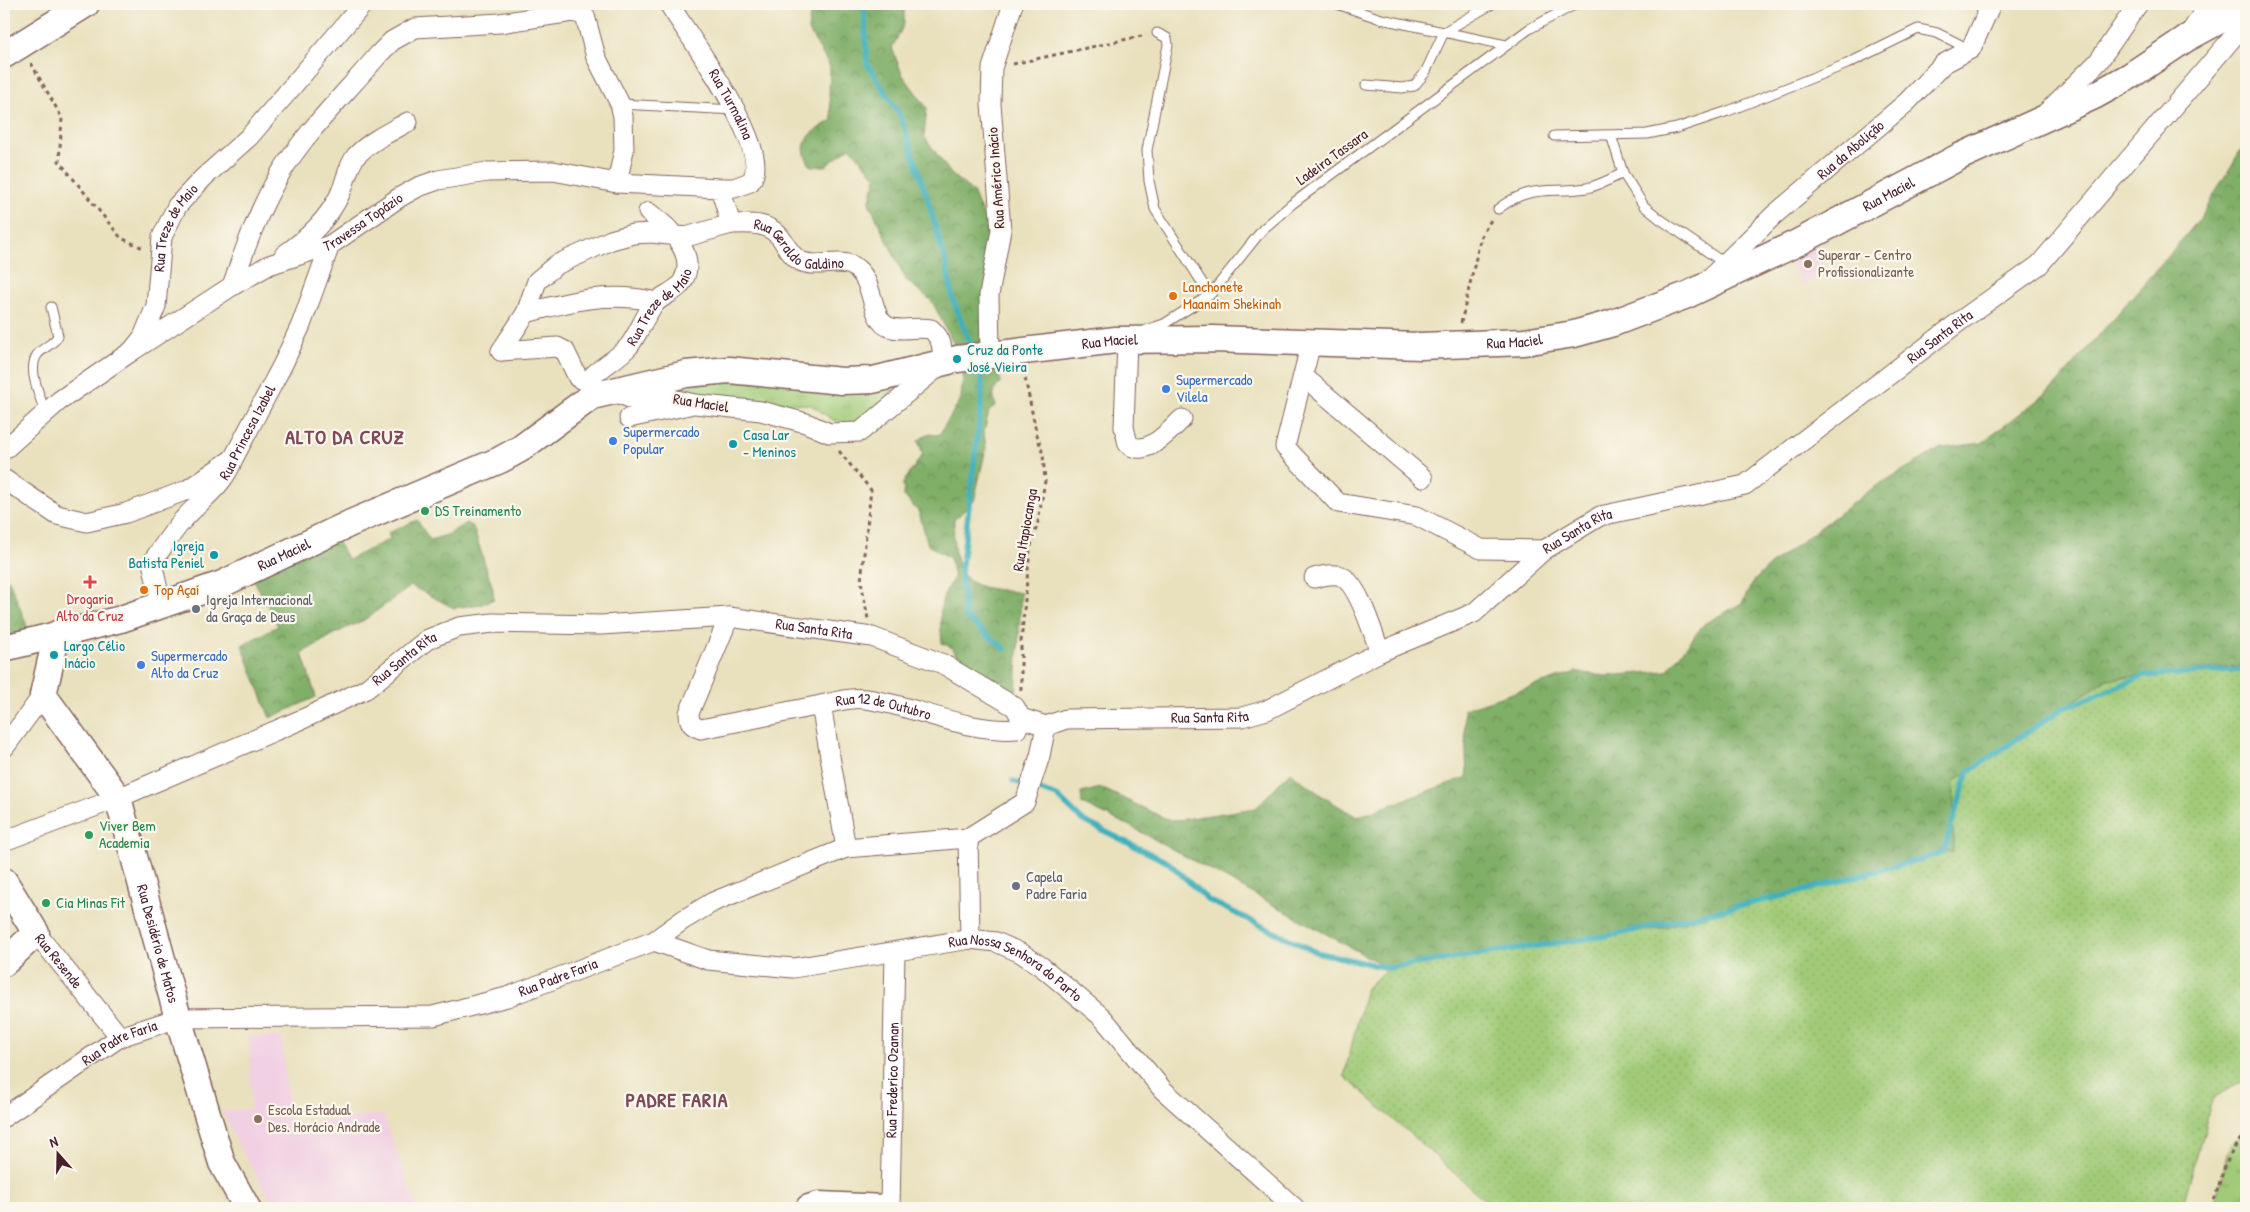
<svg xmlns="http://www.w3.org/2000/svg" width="2250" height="1212" font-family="'Patrick Hand',sans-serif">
  <defs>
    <pattern id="grass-dots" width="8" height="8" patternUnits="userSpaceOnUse" patternTransform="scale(1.25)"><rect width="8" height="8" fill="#a1cb78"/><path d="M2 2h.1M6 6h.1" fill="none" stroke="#8cae68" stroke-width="1.8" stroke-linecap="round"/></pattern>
    <pattern id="forest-crowns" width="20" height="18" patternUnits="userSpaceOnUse" patternTransform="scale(1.25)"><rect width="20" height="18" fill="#80af68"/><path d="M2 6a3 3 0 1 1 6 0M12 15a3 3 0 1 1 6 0" fill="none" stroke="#6b8e56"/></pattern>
    <pattern id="park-tufts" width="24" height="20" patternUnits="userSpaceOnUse" patternTransform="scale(1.25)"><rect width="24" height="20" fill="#a1cb78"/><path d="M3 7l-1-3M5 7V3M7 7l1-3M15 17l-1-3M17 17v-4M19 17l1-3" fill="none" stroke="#8cae68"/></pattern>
  </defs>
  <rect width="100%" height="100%" fill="#fbf7ec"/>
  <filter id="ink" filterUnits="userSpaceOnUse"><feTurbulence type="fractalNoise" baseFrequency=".02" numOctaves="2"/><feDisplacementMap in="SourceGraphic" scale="10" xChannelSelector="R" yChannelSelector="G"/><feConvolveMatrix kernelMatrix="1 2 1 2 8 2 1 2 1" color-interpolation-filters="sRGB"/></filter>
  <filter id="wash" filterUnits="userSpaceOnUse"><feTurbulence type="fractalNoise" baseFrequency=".0096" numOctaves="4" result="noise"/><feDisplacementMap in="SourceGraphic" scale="20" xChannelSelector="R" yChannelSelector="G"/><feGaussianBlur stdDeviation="1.12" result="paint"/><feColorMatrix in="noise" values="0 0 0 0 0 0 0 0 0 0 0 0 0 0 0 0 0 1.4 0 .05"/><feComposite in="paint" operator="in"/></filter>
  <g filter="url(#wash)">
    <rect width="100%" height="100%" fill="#e9e1be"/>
    <path fill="#f1d0e3" d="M1813,241L1828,275L1802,285L1786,253Z
      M249,1036L282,1037L290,1125L383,1114L417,1208H276L239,1146L222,1111L251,1109Z"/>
    <path fill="url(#grass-dots)" stroke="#767552" d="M2246,665V1079L2213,1097L2182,1208H1494L1344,1076L1366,988L1388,968L1661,928L1954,781L2107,679Z"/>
    <path fill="url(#forest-crowns)" stroke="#65674a" d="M812,4H904V24L892,48L902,74L927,108L924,136L951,174L973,192L994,241L981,345L955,347L932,301L906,280L869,203L876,177L850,147L826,166H811C794,142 812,132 832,120L829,96L830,67L808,29Z
      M2246,141V665L2107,679L1954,781L1953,851L1661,928L1388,968L1132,827L1082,804L1081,793L1101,788L1171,821L1256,808L1290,772L1322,796L1357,817L1467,777L1464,709L1576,672L1606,676L1667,671L1704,624L1742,603L1753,582L1769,566L1873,488L1941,448L1982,443L2053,388L2199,220Z
      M996,362L1001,382C993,389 992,396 996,406L989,411L984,432L986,448L974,501L954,520C953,541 952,573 975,584C987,590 1007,590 1021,593L1016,695L987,674L957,657L953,648L942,643C940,616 937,600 954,578L950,558L928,545L919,512L904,496L903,483L923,454L918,441L927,434L939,435L961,399L964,366Z
      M417,520L430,540L447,535L466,523L473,527L493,589L494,599L482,604L454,608L411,586L364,620L336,633L302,653L316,697L270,718L242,645L278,626L253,578L336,539L348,560L390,539L388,533Z
      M4,580H9L29,631L4,637Z"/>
    <path fill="url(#park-tufts)" stroke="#767552" d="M934,370L877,417L850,424L833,420L811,405L661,390L709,382Z
      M2246,1128V1208H2215L2228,1149Z"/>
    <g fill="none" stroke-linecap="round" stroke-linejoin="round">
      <path stroke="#40b0bb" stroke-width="5.5" d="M864,4L867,64L900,115L925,191L946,263L953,300L973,351
        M978,364L982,372V398L961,572L965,617L1005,649
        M1013,781L1057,796L1082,820L1169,863L1208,900L1316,952L1388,968L1618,934L1799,892L1943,853L1968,772L2062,709L2144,676L2246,669"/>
    </g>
  </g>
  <g filter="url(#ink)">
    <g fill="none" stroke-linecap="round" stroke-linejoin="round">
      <defs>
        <path id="lane" d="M1337,4L1381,19L1506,45
          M1157,33L1167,38L1168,45L1147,150L1149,181L1155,209L1210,295
          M1366,85L1402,88L1414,86L1425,73L1444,32L1492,4
          M620,104L735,110
          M1554,136L1647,134L1677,128L1728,111L1847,64L1918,29L1937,33L1969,49
          M1623,173L1644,206L1660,219L1724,263
          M1498,209C1531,183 1551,194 1587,188C1600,185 1611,179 1623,173L1611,135
          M1146,330L1164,324L1210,295L1263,229L1292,204L1529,29L1576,4
          M45,413C41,397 27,371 37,355C43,347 53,345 58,336L51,307"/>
        <g id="street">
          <path id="s1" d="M669,4C686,33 777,153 750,182L734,188H720"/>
          <path d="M2188,36L2209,4"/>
          <path d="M2046,113L2098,62L2138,4"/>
          <path d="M284,255C308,238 329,219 341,192C346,180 348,166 356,156C370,141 390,132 408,122"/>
          <path id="s2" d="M1706,282L1774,215L1907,102L1943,64L1971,49L1991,4"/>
          <path d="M232,286C245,248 259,209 280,174C307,130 346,93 379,54L392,41L415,28L500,23L566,13L574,12L585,16L596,57L620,104L623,116L624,150L617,183"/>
          <path d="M526,313C571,301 609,291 656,302"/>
          <path d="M1127,340L1124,427L1128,444C1146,459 1171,429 1182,419"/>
          <path d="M1311,343L1285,447L1338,503L1417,516L1481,549L1544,550"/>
          <path id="s3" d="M132,351L232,286L269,265L330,245L400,197L418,187L438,180L487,172L553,171L617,183L720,188L731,224C751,223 771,222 783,241C787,248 793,257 800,261C816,269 838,258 853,266C876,279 869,320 889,327C901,332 918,326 931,329C943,340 942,347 943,363L860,432L829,433L806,423L761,411L695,404L663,397L632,399L617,393"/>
          <path d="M501,351L526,313L537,281L556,265L611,240L633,234L652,233L686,237L731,224"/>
          <path d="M501,351L557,347L565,351L578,378L588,381"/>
          <path d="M990,354L989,295L1001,230L991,104L992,68L1013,4"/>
          <path d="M1303,376L1423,478"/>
          <path id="s4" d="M592,396L588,381C599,367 617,360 629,346C639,333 644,316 655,303C662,296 674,292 680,285C702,257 668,226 648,212"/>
          <path d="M629,418L689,405"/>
          <path id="s5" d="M4,450L59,401L132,351L143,337L156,306L162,237L177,206L203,178L249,137L363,4"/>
          <path d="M4,479L57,515L87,522L126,513L187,490L231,460"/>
          <path d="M1314,578C1322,576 1333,573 1341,576C1359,584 1373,634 1380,652"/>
          <path id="s6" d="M161,604L152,562C162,548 171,534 182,521C199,501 225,485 233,459L283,364L301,325L330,245"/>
          <path d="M729,617L689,713C689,723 692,726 701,729L821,705"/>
          <path d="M4,748L43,695"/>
          <path d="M968,838L970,939"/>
          <path id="s7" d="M4,841L118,798L305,718L366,689L428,639L459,627L493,623L601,625L729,617L872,637L943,664L1015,707L1021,718L1046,726L1066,719L1242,717L1267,710L1380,652L1474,613L1544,550L1600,516L1745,485L1960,321L2039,265L2246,22"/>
          <path id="s8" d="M846,848L821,705C835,702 852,697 866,699C917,706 965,733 1017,729L1021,718"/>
          <path id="s9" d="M36,933L120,1037"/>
          <path id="s10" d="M654,941L708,960L793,968L970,939L996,942L1021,953L1042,967L1102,1017L1163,1090L1295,1208"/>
          <path id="s11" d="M4,1117L120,1037L178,1018L433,1016L507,997L654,941L683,920L713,902L846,848L968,838L1025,802L1040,756L1046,726"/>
          <path id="s12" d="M890,1208L895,952"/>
        </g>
        <g id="secondary">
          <path d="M4,55L86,4"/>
          <path id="s13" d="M57,634L43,695L118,798L178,1018L222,1163L247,1208"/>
          <path id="s14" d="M4,648L121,619L222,584L351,523L500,460L520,449L592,396L686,374L729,370L842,381L873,380L957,359L1116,340L1213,339L1420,346L1524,342L1574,334L1613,323L1687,295L1799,242L1959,157L2094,96L2130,76L2187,38L2246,6"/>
          <path d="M4,881L36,933L4,963"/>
          <path d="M809,1208L819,1205L885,1208"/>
        </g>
      </defs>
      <use href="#lane" stroke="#82635e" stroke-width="11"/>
      <use href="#street" stroke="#82635e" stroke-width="21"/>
      <use href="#secondary" stroke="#82635e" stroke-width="29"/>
      <path stroke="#82635e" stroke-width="3" stroke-dasharray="4 4" stroke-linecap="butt" d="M31,63L62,118L59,161L121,238L143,248
        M1013,64L1146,35
        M1461,323L1481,236L1491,220
        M839,451L871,490L861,581L868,619
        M1021,690V642L1030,549L1038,522L1045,481L1043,455L1036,431L1024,373
        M2212,1208C2220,1182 2226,1153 2246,1133"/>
      <use href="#lane" stroke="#fff" stroke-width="9"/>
      <use href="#street" stroke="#fff" stroke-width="19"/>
      <use href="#secondary" stroke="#fff" stroke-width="26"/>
    </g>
  </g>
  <g fill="#8d6e63" stroke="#fbf7ec" stroke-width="2">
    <circle cx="1808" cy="264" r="5"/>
    <circle cx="258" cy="1119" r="5"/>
  </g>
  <g fill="#e8710a" stroke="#fbf7ec" stroke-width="2">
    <circle cx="1173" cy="296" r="5"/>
    <circle cx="144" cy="590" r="5"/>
  </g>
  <g fill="#0f9aa8" stroke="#fbf7ec" stroke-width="2">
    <circle cx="957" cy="359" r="5"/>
    <circle cx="733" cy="444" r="5"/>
    <circle cx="214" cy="555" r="5"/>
    <circle cx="54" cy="655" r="5"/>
  </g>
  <g fill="#3f7fe0" stroke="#fbf7ec" stroke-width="2">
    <circle cx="1166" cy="389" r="5"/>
    <circle cx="613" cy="441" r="5"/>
    <circle cx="141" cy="665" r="5"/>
  </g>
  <g fill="#2e9e5b" stroke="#fbf7ec" stroke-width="2">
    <circle cx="425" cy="511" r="5"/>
    <circle cx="89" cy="835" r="5"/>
    <circle cx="46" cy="903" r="5"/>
  </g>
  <path fill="#e0444e" stroke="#fbf7ec" stroke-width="2" d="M87.5 574.5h5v5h5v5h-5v5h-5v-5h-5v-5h5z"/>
  <g fill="#6b7280" stroke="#fbf7ec" stroke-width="2">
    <circle cx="196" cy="609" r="5"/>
    <circle cx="1016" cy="886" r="5"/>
  </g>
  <g text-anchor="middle" stroke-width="4.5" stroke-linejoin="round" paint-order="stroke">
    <g font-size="15" fill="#4a1f2b" stroke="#fbf7ec">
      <text dy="5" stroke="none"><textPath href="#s1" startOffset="118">Rua Turmalina</textPath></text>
      <text dy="5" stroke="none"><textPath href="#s2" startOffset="196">Rua da Abolição</textPath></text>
      <text transform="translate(1332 157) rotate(-36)" y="5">Ladeira Tassara</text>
      <text transform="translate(996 178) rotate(-94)" y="5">Rua Américo Inácio</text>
      <text dy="5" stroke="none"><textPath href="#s14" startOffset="1979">Rua Maciel</textPath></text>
      <text dy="5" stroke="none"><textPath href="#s3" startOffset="266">Travessa Topázio</textPath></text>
      <text dy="5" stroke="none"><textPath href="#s5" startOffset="296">Rua Treze de Maio</textPath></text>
      <text dy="5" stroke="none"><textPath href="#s3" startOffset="750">Rua Geraldo Galdino</textPath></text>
      <text dy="5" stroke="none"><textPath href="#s4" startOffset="120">Rua Treze de Maio</textPath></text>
      <text dy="5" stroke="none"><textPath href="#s7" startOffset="2124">Rua Santa Rita</textPath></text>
      <text dy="5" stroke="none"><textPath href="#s14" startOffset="1574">Rua Maciel</textPath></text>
      <text dy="5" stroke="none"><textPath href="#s14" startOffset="1169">Rua Maciel</textPath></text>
      <text transform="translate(701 403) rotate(9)" y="5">Rua Maciel</text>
      <text dy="5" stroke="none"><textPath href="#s6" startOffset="205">Rua Princesa Izabel</textPath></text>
      <text transform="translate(1025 530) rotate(-80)" y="5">Rua Itapiocanga</text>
      <text dy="5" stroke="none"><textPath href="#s7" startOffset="1704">Rua Santa Rita</textPath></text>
      <text dy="5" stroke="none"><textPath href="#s14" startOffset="296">Rua Maciel</textPath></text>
      <text dy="5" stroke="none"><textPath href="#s7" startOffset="862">Rua Santa Rita</textPath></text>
      <text dy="5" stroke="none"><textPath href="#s7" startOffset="442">Rua Santa Rita</textPath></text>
      <text dy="5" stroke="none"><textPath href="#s8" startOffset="209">Rua 12 de Outubro</textPath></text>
      <text dy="5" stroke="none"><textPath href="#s7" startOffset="1284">Rua Santa Rita</textPath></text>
      <text dy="5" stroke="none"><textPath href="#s13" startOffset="341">Rua Desidério de Matos</textPath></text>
      <text dy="5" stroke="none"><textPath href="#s9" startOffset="36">Rua Resende</textPath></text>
      <text dy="5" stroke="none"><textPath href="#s10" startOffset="375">Rua Nossa Senhora do Parto</textPath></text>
      <text dy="5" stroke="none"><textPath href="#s11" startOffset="588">Rua Padre Faria</textPath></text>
      <text dy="5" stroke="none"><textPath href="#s11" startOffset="138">Rua Padre Faria</textPath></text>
      <text dy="5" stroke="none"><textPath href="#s12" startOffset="128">Rua Frederico Ozanan</textPath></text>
    </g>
    <g font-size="15" fill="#785e54" stroke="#fbf7ec" text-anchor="start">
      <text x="1818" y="260">Superar - Centro<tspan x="1818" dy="17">Profissionalizante</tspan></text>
      <text x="268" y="1115">Escola Estadual<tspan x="268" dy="17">Des. Horácio Andrade</tspan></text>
    </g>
    <g font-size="15" fill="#c56008" stroke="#fbf7ec" text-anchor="start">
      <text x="1183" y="292">Lanchonete<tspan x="1183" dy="17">Maanaim Shekinah</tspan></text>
      <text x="154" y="595">Top Açaí</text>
    </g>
    <g font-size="15" fill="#0d838f" stroke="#fbf7ec" text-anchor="start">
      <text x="967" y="355">Cruz da Ponte<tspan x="967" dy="17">José Vieira</tspan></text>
      <text x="743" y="440">Casa Lar<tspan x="743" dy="17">- Meninos</tspan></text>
      <text x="204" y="551" text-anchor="end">Igreja<tspan x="204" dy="17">Batista Peniel</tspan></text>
      <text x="64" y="651">Largo Célio<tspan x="64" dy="17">Inácio</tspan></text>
    </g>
    <g font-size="15" fill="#366cbe" stroke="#fbf7ec" text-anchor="start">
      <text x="1176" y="385">Supermercado<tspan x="1176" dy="17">Vilela</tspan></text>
      <text x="623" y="437">Supermercado<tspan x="623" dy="17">Popular</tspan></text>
      <text x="151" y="661">Supermercado<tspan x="151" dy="17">Alto da Cruz</tspan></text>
    </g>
    <g font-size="15" fill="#27864d" stroke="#fbf7ec" text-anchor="start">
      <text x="435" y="516">DS Treinamento</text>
      <text x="99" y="831">Viver Bem<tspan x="99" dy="17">Academia</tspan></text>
      <text x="56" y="908">Cia Minas Fit</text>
    </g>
    <g font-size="15" fill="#be3a42" stroke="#fbf7ec">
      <text x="90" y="604">Drogaria<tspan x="90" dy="17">Alto da Cruz</tspan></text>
    </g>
    <g font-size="15" fill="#5b616d" stroke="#fbf7ec" text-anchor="start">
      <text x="206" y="605">Igreja Internacional<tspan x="206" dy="17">da Graça de Deus</tspan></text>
      <text x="1026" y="882">Capela<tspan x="1026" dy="17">Padre Faria</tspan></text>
    </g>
    <g font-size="20" font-weight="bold" letter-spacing="1" fill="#7e4959" stroke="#fbf7ec">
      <text x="345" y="444">ALTO DA CRUZ</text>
      <text x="677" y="1107">PADRE FARIA</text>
    </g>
  </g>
  <rect width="2250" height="1212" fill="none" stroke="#fbf7ec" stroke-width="20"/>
  <g transform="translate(58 1154) rotate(340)" stroke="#fbf7ec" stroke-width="4" paint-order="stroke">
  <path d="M0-4L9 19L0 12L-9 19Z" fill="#4a1f2b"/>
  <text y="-8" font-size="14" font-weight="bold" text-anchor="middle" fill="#4a1f2b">N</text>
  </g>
</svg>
